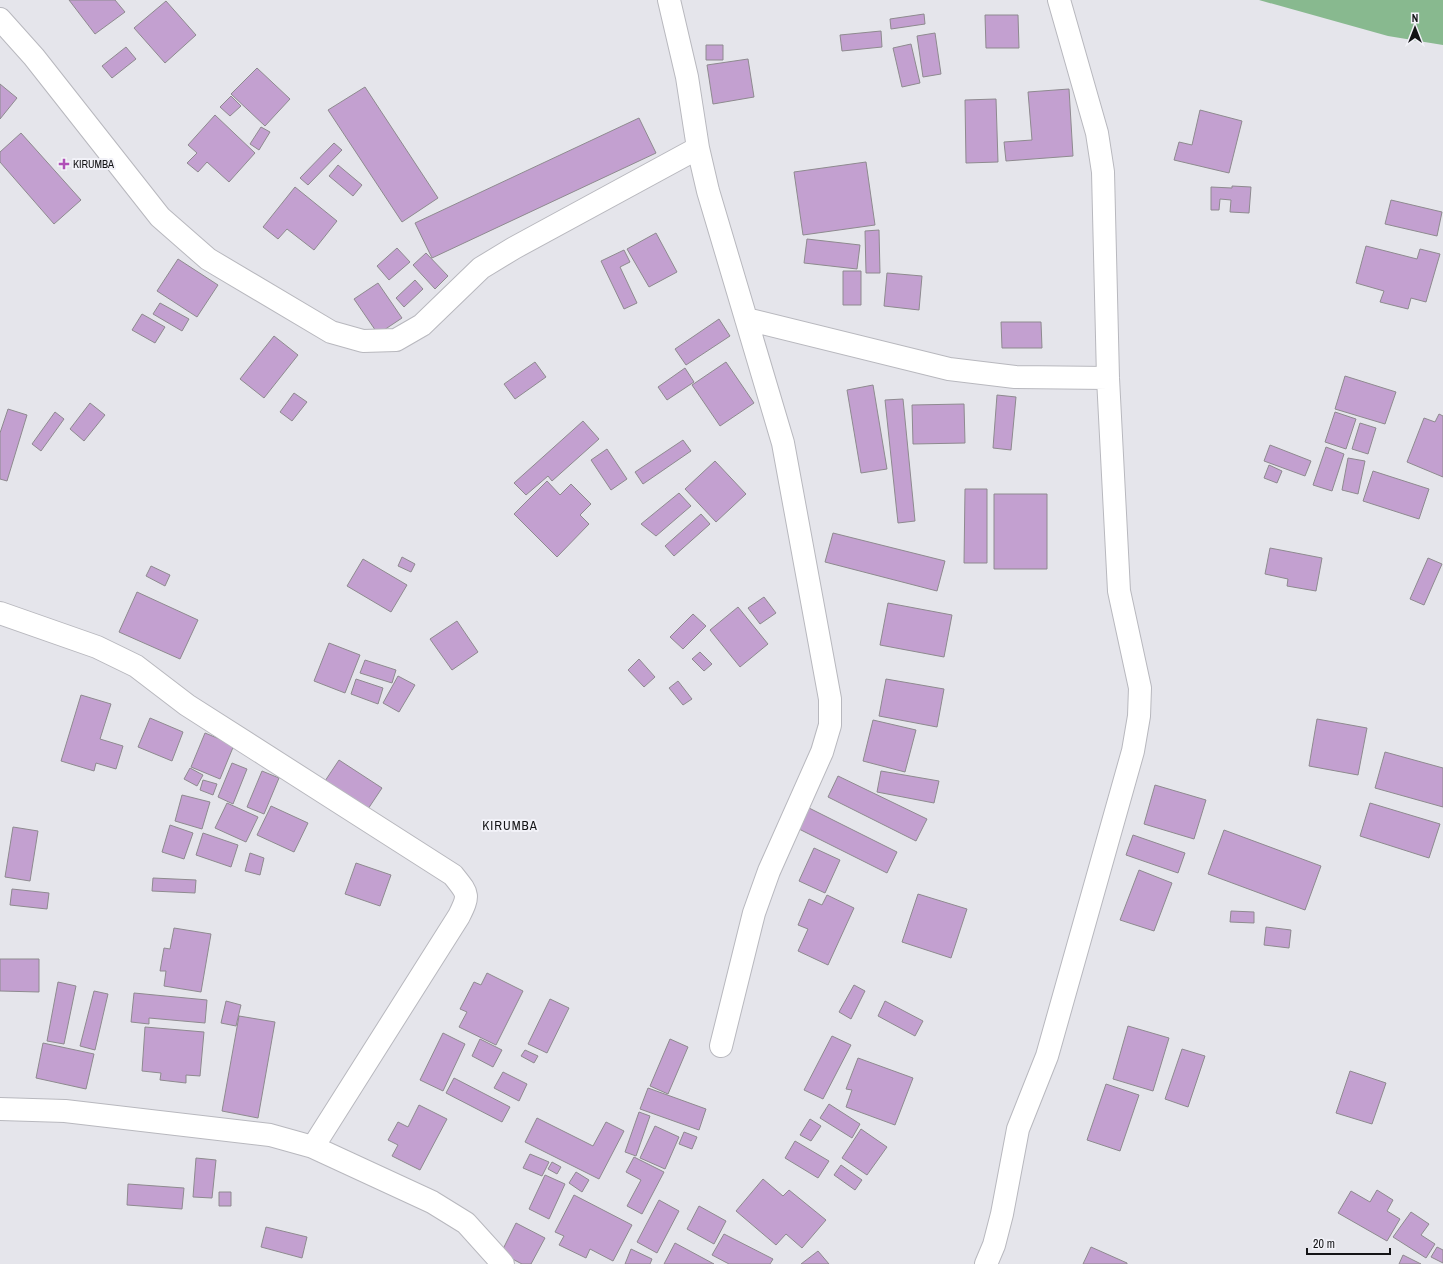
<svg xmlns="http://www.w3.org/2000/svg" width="1443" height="1264" font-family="'Archivo Narrow',sans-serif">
  <rect width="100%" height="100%" fill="#e5e5eb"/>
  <path fill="#88b98f" d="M1259,0H1443V45L1388,36Z"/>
  <path fill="#c3a0d0" stroke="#8e8a8f" d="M69,0H115L125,12L95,34Z
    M166,1L196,35L165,63L134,28Z
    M924,14L925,24L891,29L890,19Z
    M985,15H1018L1019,48H986Z
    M881,31L882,47L842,51L840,35Z
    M935,33L941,74L923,77L917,36Z
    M911,44L920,83L902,87L893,48Z
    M706,45H723V60H706Z
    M126,47L136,59L112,78L102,66Z
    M748,59L754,97L713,104L707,65Z
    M257,68L290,99L265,126L231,94Z
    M0,84L17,98L0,119Z
    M365,87L438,198L402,222L328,110Z
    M1069,89L1073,156L1006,161L1004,142L1032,140L1028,92Z
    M231,96L241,106L230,116L220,107Z
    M996,99L998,162L966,163L965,100Z
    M1200,110L1242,121L1229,173L1174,160L1179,142L1192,145Z
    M215,115L255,153L229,182L207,162L198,172L187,163L197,153L188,145Z
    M639,118L656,153L432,258L415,223Z
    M261,127L270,132L259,150L250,144Z
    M21,133L81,200L54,224L0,162V152Z
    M334,143L342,150L308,185L300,178Z
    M866,162L875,225L803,235L794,172Z
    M338,165L362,185L353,196L329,176Z
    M1232,186L1251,187L1249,213L1230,212L1231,200L1220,199L1219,210H1211V187L1232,188Z
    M295,187L337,221L314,250L287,229L278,239L263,227Z
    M1391,200L1442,212L1437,236L1385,224Z
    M879,230L880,273H866L865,231Z
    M656,233L677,272L649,287L627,249Z
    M807,239L860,245L857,269L804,263Z
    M1366,246L1417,259L1420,249L1440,254L1426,302L1411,298L1408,309L1380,302L1384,291L1356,283Z
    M397,248L410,262L389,280L377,266Z
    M624,250L630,262L620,267L637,303L624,309L601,261Z
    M426,253L448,276L435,289L413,265Z
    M178,259L218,285L197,317L157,291Z
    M843,271H861V305H843Z
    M887,273L922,276L919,310L884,306Z
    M415,280L423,289L404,307L396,298Z
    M378,283L402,318L378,334L354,299Z
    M160,303L189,319L182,331L153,314Z
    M142,314L165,327L155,343L132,330Z
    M719,319L730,336L686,365L675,349Z
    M1001,322H1041L1042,348H1002Z
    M274,336L298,355L264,398L240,379Z
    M535,362L546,377L515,399L504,384Z
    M726,362L754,403L720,426L692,385Z
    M685,368L694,382L667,400L658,387Z
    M1345,376L1396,392L1385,424L1335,409Z
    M873,385L887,469L861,473L847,390Z
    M294,393L307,402L292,421L280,412Z
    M997,395L1016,397L1011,450L993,448Z
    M903,399L915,521L898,523L885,400Z
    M90,403L105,415L84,441L70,429Z
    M964,404L965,443L913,444L912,405Z
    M8,409L27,415L7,481L0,479V433Z
    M55,412L64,419L41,451L32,444Z
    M1335,412L1356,419L1346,449L1325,442Z
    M1439,414L1443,416V477L1407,462L1424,418L1435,422Z
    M583,421L599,439L552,481L548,476L526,495L514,483Z
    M1360,423L1376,428L1368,454L1352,449Z
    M683,440L691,451L643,484L635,472Z
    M1270,445L1311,461L1305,476L1264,461Z
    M1326,447L1344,454L1332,491L1313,485Z
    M607,449L627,479L611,490L591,460Z
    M1348,458L1365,461L1358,494L1342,490Z
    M715,461L746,494L716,522L685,489Z
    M1269,465L1282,471L1277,483L1264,478Z
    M1373,471L1429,489L1419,519L1363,501Z
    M547,481L560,495L571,484L591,504L580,515L589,524L557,557L514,514Z
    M965,489H987V563H964Z
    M679,493L691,506L656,536L641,524Z
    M994,494H1047V569H994Z
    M701,514L710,524L674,556L665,546Z
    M833,533L945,561L937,591L825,562Z
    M1270,548L1322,558L1316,591L1287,586L1288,579L1265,574Z
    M402,557L415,564L411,572L398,566Z
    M1428,558L1442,564L1424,605L1410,599Z
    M363,559L407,585L391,612L347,586Z
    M151,566L170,575L165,586L146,576Z
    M137,592L198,620L180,659L119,632Z
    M764,597L776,613L760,624L748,608Z
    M888,603L952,615L944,657L880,645Z
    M738,607L768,644L740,667L710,630Z
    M693,614L706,626L683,649L670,637Z
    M457,621L478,652L452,670L430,639Z
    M329,643L360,655L345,693L314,681Z
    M700,652L712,664L704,671L692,659Z
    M639,659L655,677L644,687L628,670Z
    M365,660L396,670L392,683L360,673Z
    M398,676L415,685L399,712L383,703Z
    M356,679L383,688L378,704L351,694Z
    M886,679L944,689L937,727L879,716Z
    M678,681L692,699L683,705L669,688Z
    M81,695L111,704L100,739L123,746L116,769L96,763L94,771L61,761Z
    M150,718L183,732L172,761L138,747Z
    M1317,719L1367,728L1358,775L1309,766Z
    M873,720L916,730L905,772L863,761Z
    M205,733L234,745L220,779L191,767Z
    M1385,752L1443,768V807L1375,788Z
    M339,760L382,788L366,812L323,784Z
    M232,763L247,769L233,804L218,797Z
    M190,768L203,775L197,786L184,779Z
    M262,771L279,778L264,814L247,807Z
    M881,771L939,781L934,803L877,792Z
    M838,776L927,819L916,841L828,797Z
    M203,780L217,784L213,795L200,790Z
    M1155,785L1206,800L1194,839L1144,824Z
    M182,795L210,802L202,829L175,821Z
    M227,803L258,817L246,842L215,828Z
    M1370,803L1440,824L1429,858L1360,836Z
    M271,806L308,823L294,852L257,835Z
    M809,808L897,852L887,873L799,829Z
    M170,825L193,833L184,859L162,852Z
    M13,827L38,831L30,881L5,877Z
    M1224,830L1321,866L1305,910L1208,874Z
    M203,833L238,845L231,867L196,855Z
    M1133,835L1185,853L1178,873L1126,855Z
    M814,848L840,860L825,893L799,881Z
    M250,853L264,858L260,875L245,871Z
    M356,863L391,875L380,906L345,894Z
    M1139,870L1172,883L1154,931L1120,920Z
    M153,878L196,880L195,893L152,891Z
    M12,889L49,893L47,909L10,905Z
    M918,894L967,909L951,958L902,942Z
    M827,895L854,908L828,965L798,951L808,929L798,925L809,899L822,905Z
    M1231,911L1254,912V923L1230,922Z
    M1266,927L1291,930L1289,948L1264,945Z
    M174,928L211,934L201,992L164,986L166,971H160L164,948L170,949Z
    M0,959H39V992L0,991Z
    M487,973L523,991L496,1045L459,1027L467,1012L460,1009L474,982L481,985Z
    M58,982L76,986L64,1044L47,1041Z
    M854,985L865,991L851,1019L839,1012Z
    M94,991L108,994L95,1050L80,1046Z
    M134,993L207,1000L205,1023L149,1018V1024L131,1022Z
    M550,999L569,1008L547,1053L528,1044Z
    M226,1001L241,1005L236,1026L221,1023Z
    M885,1001L923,1021L915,1036L878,1016Z
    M239,1016L275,1022L258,1118L222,1111Z
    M1128,1026L1169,1038L1153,1091L1113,1079Z
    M145,1027L204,1032L200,1076L186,1075V1083L160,1080L161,1073L142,1071Z
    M443,1033L465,1044L443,1091L420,1080Z
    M832,1036L851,1045L823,1099L804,1090Z
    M480,1039L502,1050L493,1067L472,1056Z
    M670,1039L688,1047L668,1094L650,1086Z
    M43,1043L94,1054L86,1089L36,1078Z
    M1182,1049L1205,1056L1188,1107L1165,1099Z
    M525,1050L538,1056L534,1063L521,1056Z
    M858,1058L913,1078L895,1125L846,1107L852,1090L846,1089Z
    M1350,1071L1386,1083L1372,1124L1336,1113Z
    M503,1072L527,1084L519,1101L494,1088Z
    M454,1078L510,1107L502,1122L446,1093Z
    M1106,1084L1139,1095L1120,1151L1087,1140Z
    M648,1088L706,1109L699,1130L640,1109Z
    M829,1104L860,1124L852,1138L820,1118Z
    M419,1105L447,1119L420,1170L392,1156L398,1145L388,1140L398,1122L408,1127Z
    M639,1112L650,1116L636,1156L625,1152Z
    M537,1118L593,1146L606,1122L624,1131L599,1179L525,1142Z
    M810,1119L821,1126L811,1141L800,1135Z
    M655,1126L679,1137L665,1169L640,1158Z
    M861,1129L887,1147L867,1175L842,1158Z
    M684,1132L697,1137L692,1149L679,1144Z
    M795,1141L829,1161L818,1178L785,1158Z
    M530,1154L549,1162L542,1176L523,1168Z
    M634,1157L664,1172L642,1214L627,1206L641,1180L626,1172Z
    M196,1158L216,1160L212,1198L193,1197Z
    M552,1162L561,1167L557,1174L548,1169Z
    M841,1165L862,1180L855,1190L834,1175Z
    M576,1172L589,1180L582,1192L569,1183Z
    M545,1175L565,1184L549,1219L529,1209Z
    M763,1179L783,1196L789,1190L826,1220L802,1248L786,1234L776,1245L736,1211Z
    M128,1184L184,1188L182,1209L127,1205Z
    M1377,1190L1393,1200L1387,1211L1400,1219L1387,1241L1338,1213L1351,1191L1370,1202Z
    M219,1192H231V1206H219Z
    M574,1195L632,1225L613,1261L590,1249L586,1258L559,1245L564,1236L555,1232Z
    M659,1200L679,1211L657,1253L637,1242Z
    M699,1206L726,1221L714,1244L687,1229Z
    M1411,1212L1429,1224L1421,1235L1435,1244L1426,1258L1393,1237Z
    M516,1223L545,1238L531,1264H522L501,1253Z
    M266,1227L307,1237L302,1258L261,1247Z
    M724,1234L773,1259L770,1264H729L712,1255Z
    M675,1243L714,1264H664Z
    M1091,1247L1127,1263V1264H1083Z
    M1437,1247L1443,1250V1263L1431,1257Z
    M631,1249L652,1259L650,1264H625Z
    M818,1251L829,1264H801Z
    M1403,1255L1421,1264H1399Z"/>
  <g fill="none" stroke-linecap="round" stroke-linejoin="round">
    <defs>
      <path id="street" d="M669,0L687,77L698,148L708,191L783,443L830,699V725L822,752L769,871L754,913L721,1046
        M0,19L34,57L160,217L208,259L331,332L363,341L396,340L422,325L481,268L514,248L698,148
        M746,319L949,369L1015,377L1108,378
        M0,613L97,647L136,666L187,705L453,875C468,894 470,894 459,916L313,1147
        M0,1109L65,1111L270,1135L313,1147L432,1202L466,1223L503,1264
        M986,1264L994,1245L1002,1214L1018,1129L1047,1056L1133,751L1139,716L1140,688L1119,591L1108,378L1103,172L1097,133L1059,0"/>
    </defs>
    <use href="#street" stroke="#b8b8be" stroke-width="24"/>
    <use href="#street" stroke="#fff" stroke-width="22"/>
  </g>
  <path fill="#b04fb7" stroke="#f2f2f8" stroke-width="1.5" d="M62 158h4v4h4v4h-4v4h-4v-4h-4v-4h4z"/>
  <g text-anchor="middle" stroke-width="4" stroke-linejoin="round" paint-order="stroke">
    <g font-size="11" fill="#141416" stroke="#f2f2f8" text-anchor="start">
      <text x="73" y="168">KIRUMBA</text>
    </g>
    <g font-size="13" letter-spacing="1" fill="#141416" stroke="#f2f2f8">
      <text x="510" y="830">KIRUMBA</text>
    </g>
  </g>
  <g transform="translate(1415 28)" stroke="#f2f2f8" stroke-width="3" paint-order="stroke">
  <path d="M0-3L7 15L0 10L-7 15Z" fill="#141416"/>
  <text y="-6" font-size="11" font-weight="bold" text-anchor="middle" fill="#141416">N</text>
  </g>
  <path d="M1307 1248v6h83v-6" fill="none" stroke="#141416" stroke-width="2"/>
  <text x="1313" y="1248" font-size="12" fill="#141416" stroke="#f2f2f8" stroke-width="3" paint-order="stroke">20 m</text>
</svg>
